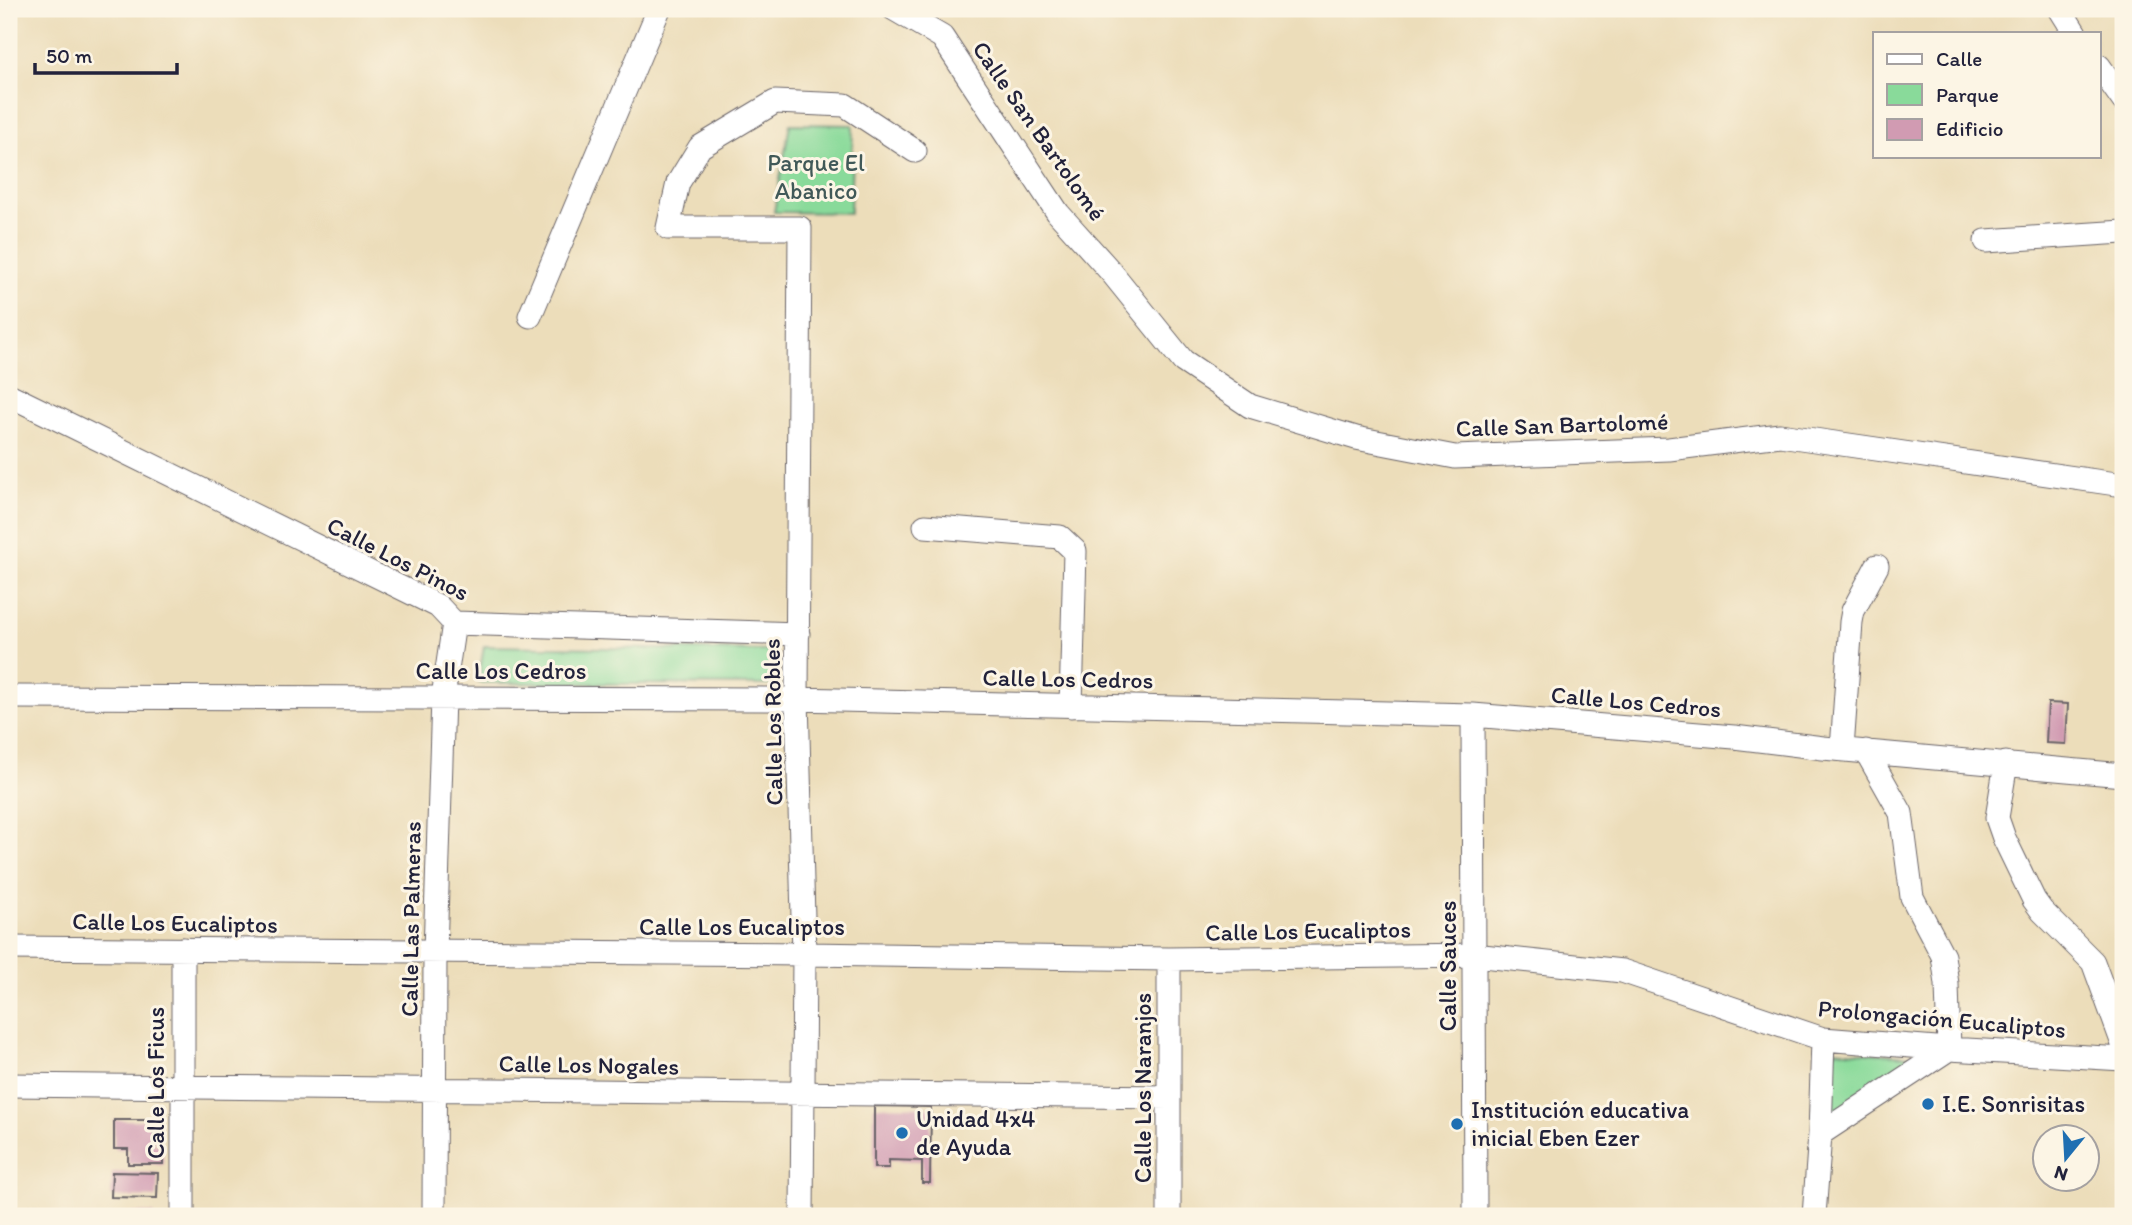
<svg xmlns="http://www.w3.org/2000/svg" width="2132" height="1225" font-family="Itim,sans-serif">
  <rect width="100%" height="100%" fill="#fcf5e5"/>
  <filter id="ink" filterUnits="userSpaceOnUse"><feTurbulence type="fractalNoise" baseFrequency=".0143" numOctaves="2"/><feDisplacementMap in="SourceGraphic" scale="14" xChannelSelector="R" yChannelSelector="G"/><feConvolveMatrix kernelMatrix="1 2 1 2 8 2 1 2 1" color-interpolation-filters="sRGB"/></filter>
  <filter id="wash" filterUnits="userSpaceOnUse"><feTurbulence type="fractalNoise" baseFrequency=".00686" numOctaves="4" result="noise"/><feDisplacementMap in="SourceGraphic" scale="28" xChannelSelector="R" yChannelSelector="G"/><feGaussianBlur stdDeviation="1.57" result="paint"/><feColorMatrix in="noise" values="0 0 0 0 0 0 0 0 0 0 0 0 0 0 0 0 0 1.4 0 .05"/><feComposite in="paint" operator="in"/></filter>
  <g filter="url(#wash)">
    <rect width="100%" height="100%" fill="#ecddba"/>
    <path fill="#89da9a" stroke="#567e6a" stroke-width="2" d="M790,124L853,125L850,213L774,212Z
      M484,646L768,651L774,671L771,685L478,683Z
      M1835,1050L1919,1057L1831,1115Z"/>
    <g id="blocks">
      <path fill="#d19bb2" d="M2048,703L2068,704L2066,744L2046,743Z
        M874,1106L931,1107L930,1183H922V1161L889,1160V1168H874Z
        M114,1120H154V1144H163V1164H128V1149H114Z
        M112,1172L158,1173L157,1198L111,1197Z
        M125,1213H153V1216H125Z"/>
    </g>
  </g>
  <g filter="url(#ink)">
    <use href="#blocks" fill-opacity="0" stroke="#696367" stroke-width="2"/>
    <g fill="none" stroke-linecap="round" stroke-linejoin="round">
      <defs>
        <path id="minor" d="M894,9L942,37L1058,213L1112,273L1183,361L1250,406L1356,438L1455,457L1669,449L1780,435L2123,485
          M2060,9L2075,33
          M2099,66L2123,100
          M1986,241L2123,232
          M530,316L659,9
          M9,395L438,606L454,623L798,634
          M925,526L1060,537L1075,551L1071,706
          M9,697L797,699L1473,715L1734,737L1823,748L2123,775
          M1473,715L1475,1216
          M1842,749L1851,622L1853,611L1877,566
          M1866,751L1901,813L1912,897L1943,956L1947,984L1949,1049
          M2006,763L1997,818L2004,838L2034,900L2042,911L2093,962L2123,1044
          M9,948L804,954L1169,959L1474,955L1622,971L1823,1039L1949,1049L2123,1059
          M183,949V1216
          M1169,959V1216
          M9,1085L1168,1097
          M1820,1134L1949,1049
          M434,1216L435,952L443,697L454,623
          M802,1216L804,954L797,699L800,228H668L678,183L700,147L775,102L845,105L915,151
          M1814,1216L1820,1134L1823,1039"/>
      </defs>
      <use href="#minor" stroke="#696367" stroke-width="25"/>
      <use href="#minor" stroke="#fff" stroke-width="23"/>
    </g>
  </g>
  <g fill="#1f6fb2" stroke="#fcf5e5" stroke-width="2.5">
    <circle cx="1928" cy="1104" r="7"/>
    <circle cx="1457" cy="1124" r="7"/>
    <circle cx="902" cy="1133" r="7"/>
  </g>
  <g text-anchor="middle" stroke-width="6" stroke-linejoin="round" paint-order="stroke">
    <g font-size="24" fill="#22223b" stroke="#fcf5e5">
      <text transform="translate(1039 131) rotate(55)" y="8">Calle San Bartolomé</text>
      <text transform="translate(1562 425) rotate(-2)" y="8">Calle San Bartolomé</text>
      <text transform="translate(398 559) rotate(27)" y="8">Calle Los Pinos</text>
      <text x="501" y="679">Calle Los Cedros</text>
      <text transform="translate(1068 679) rotate(1)" y="8">Calle Los Cedros</text>
      <text transform="translate(1636 702) rotate(5)" y="8">Calle Los Cedros</text>
      <text transform="translate(773 722) rotate(-91)" y="8">Calle Los Robles</text>
      <text transform="translate(411 919) rotate(-89)" y="8">Calle Las Palmeras</text>
      <text transform="translate(175 923) rotate(1)" y="8">Calle Los Eucaliptos</text>
      <text x="742" y="935">Calle Los Eucaliptos</text>
      <text transform="translate(1308 931) rotate(-1)" y="8">Calle Los Eucaliptos</text>
      <text transform="translate(1448 966) rotate(-90)" y="8">Calle Sauces</text>
      <text transform="translate(1942 1019) rotate(5)" y="8">Prolongación Eucaliptos</text>
      <text transform="translate(589 1065) rotate(1)" y="8">Calle Los Nogales</text>
      <text transform="translate(156 1083) rotate(-90)" y="8">Calle Los Ficus</text>
      <text transform="translate(1143 1088) rotate(-90)" y="8">Calle Los Naranjos</text>
    </g>
    <g font-size="24" fill="#415958" stroke="#fcf5e5">
      <text x="816" y="171">Parque El<tspan x="816" dy="28">Abanico</tspan></text>
    </g>
    <g font-size="24" fill="#22223b" stroke="#fcf5e5" text-anchor="start">
      <text x="1942" y="1112">I.E. Sonrisitas</text>
      <text x="1471" y="1118">Institución educativa<tspan x="1471" dy="28">inicial Eben Ezer</tspan></text>
      <text x="916" y="1127">Unidad 4x4<tspan x="916" dy="28">de Ayuda</tspan></text>
    </g>
  </g>
  <rect width="2132" height="1225" fill="none" stroke="#fcf5e5" stroke-width="35"/>
  <rect x="1873" y="32" width="228" height="126" fill="#fcf5e5" stroke="#a5a1a1" stroke-width="2"/>
  <rect x="1887" y="54" width="35" height="10" fill="#ffffff" stroke="#a5a1a1" stroke-width="2"/>
  <text x="1936" y="66" font-size="21" fill="#22223b">Calle</text>
  <rect x="1887" y="84" width="35" height="21" fill="#89da9a" stroke="#a5a1a1" stroke-width="2"/>
  <text x="1936" y="102" font-size="21" fill="#22223b">Parque</text>
  <rect x="1887" y="119" width="35" height="21" fill="#d19bb2" stroke="#a5a1a1" stroke-width="2"/>
  <text x="1936" y="136" font-size="21" fill="#22223b">Edificio</text>
  <g transform="translate(2066 1158) rotate(198)"><circle r="33" fill="#fcf5e5" stroke="#a5a1a1" stroke-width="2"/>
  <path d="M0-5L12 26L0 18L-12 26Z" fill="#1f6fb2"/>
  <text y="-10" font-size="19" font-weight="bold" text-anchor="middle" fill="#22223b">N</text>
  </g>
  <path d="M35 63v10h142v-10" fill="none" stroke="#22223b" stroke-width="3.5"/>
  <text x="46" y="63" font-size="21" fill="#22223b" stroke="#fcf5e5" stroke-width="5" paint-order="stroke">50 m</text>
</svg>
